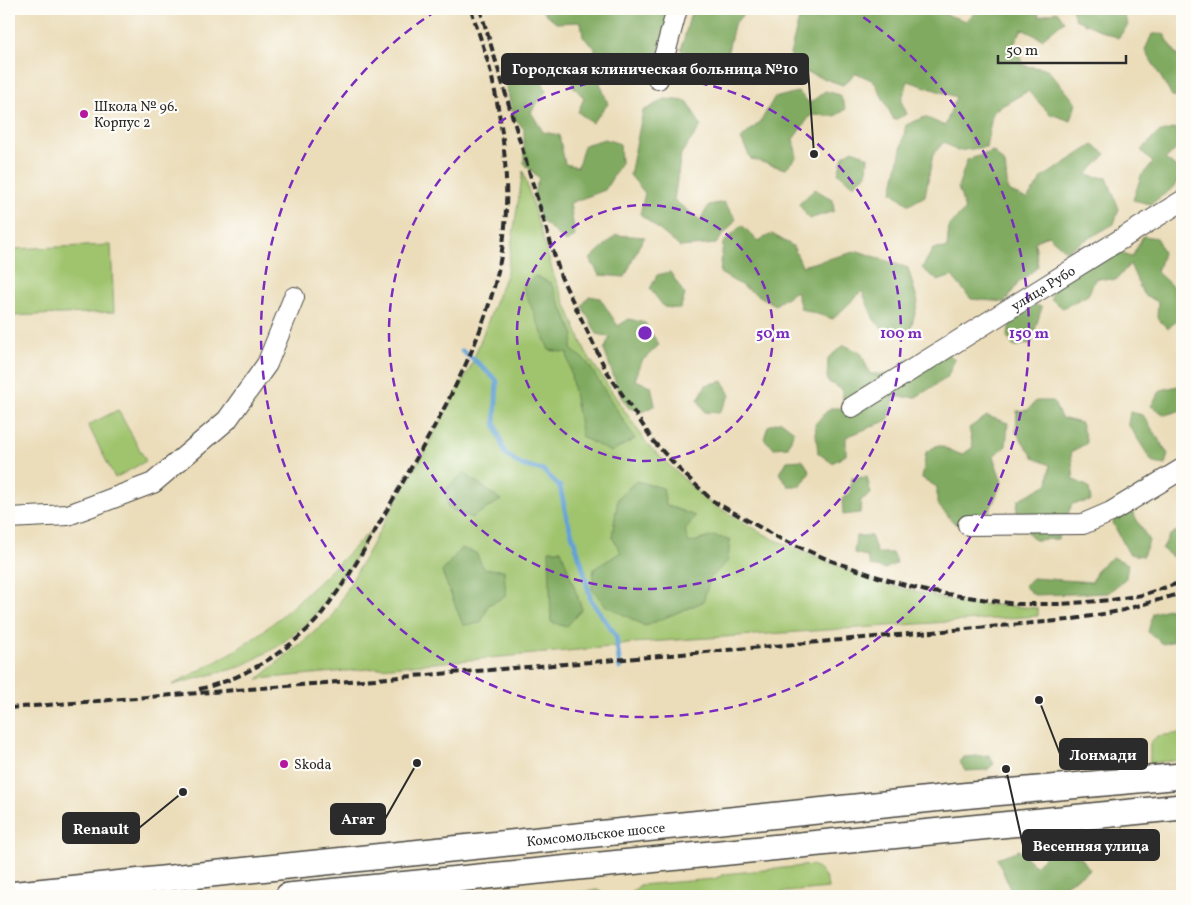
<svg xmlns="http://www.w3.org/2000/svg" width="1191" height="905" font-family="Vollkorn,serif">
  <rect width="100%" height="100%" fill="#fdfcf7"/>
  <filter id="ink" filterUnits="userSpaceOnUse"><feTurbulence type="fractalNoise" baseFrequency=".02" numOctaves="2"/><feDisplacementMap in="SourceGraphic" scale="10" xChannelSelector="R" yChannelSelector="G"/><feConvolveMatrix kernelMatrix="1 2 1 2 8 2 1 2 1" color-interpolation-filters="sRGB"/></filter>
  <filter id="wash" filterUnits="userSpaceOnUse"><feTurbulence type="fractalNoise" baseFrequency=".0096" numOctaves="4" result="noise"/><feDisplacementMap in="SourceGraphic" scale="20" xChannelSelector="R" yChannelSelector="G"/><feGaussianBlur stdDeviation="1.12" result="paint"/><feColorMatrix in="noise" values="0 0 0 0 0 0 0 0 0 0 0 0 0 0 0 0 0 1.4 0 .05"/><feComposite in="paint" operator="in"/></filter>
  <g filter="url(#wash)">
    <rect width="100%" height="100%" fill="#ebddba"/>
    <path fill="#a0c46e" stroke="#66784c" d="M523,171L554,276L586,353L647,444L707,501L773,539L878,582L962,603L1038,608V616L633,643L611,647L258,679L331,618L470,368L507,272Z
      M111,245L114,312L9,316V249Z
      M118,410L146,461L115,478L88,425Z
      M371,530L346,574L312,619L277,647L240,667L172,685C202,669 235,653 262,632C301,601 336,566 371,530Z
      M1182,733V760L1150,763V743L1157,736Z
      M812,865C822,871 827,876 828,888L747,896H631L632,892L640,885L714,879L725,874Z
      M598,890L607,896H545Z"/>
    <path fill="#80aa61" stroke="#566a46" d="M542,9H671L658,53L616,78L594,71L595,48L583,37L581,22L556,23L542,11Z
      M692,9H747L734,25L727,55L697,65L681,50Z
      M826,9H930L966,21L978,9H1038L1039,17L1057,11L1064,21L1042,39L1022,29L1013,46L1025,66L1047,69L1076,103L1071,121L1050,114L1028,91L993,111L986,147L957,151L944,142L933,154L925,196L909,205L892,192L906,125L925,117L945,126L956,97L908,81L901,101L907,114L894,120L874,81L856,73L843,85L799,70L790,54L799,19L823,12Z
      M1072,9H1116L1123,12L1128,25L1118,38L1075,19Z
      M1152,34H1164L1182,63V97L1172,96L1145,50Z
      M509,55L539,73L546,91L531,112L543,132L559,135L565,164L578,167L584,145L605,139L620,144L621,163L605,190L570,203L575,236L566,242L541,220L533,196L539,178L524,164V129L514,117L501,66Z
      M574,76L599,80L608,104L592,123L578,112L584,98L572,85Z
      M825,91L840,95L846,109L835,116L811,115L793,139L797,157L785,169L751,159L741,139L761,121L774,98L798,92L810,103Z
      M665,99L687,101L701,126L681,154L674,200L700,220L709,205L724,202L736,219L716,244L680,247L640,214L645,193L630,175L643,111Z
      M1176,128L1181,139H1182V152L1178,148L1165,159L1182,172L1174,187L1151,204L1133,200L1141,176L1153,163L1141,150L1158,133Z
      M1093,145L1106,154L1086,175L1107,178L1119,209L1114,224L1066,251L1048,235L1035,242L1038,267L1019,282L1005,302L971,299L952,276L938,281L922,268L933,249L947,248L949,225L965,210L958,187L967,160L993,151L1005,164L1008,191L1027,199L1043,177Z
      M853,150L868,157L867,174L853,185L838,173L843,156Z
      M815,189L833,200L834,211L809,219L799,204Z
      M742,225L758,241L772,234L793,246L802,266L858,251L908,268L918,302L911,328L889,335L874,320L862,291L833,319L801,309L796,291L775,305L720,273L723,243Z
      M616,235L645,237L639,246L625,277L599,275L590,259Z
      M1143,236L1157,238L1163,253L1157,272L1182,296L1177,305L1182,311V315L1168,329L1157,318L1158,302L1143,294L1130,264L1116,280L1096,278L1088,295L1063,308L1051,299L1054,285L1110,250L1132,257Z
      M670,272L685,295L680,309L664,307L650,289L657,275Z
      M535,276L551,283L574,335L571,349L587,362L635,439L611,452L582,437L567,353L549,350L523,287Z
      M589,296L600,298L618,326L629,319L645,323L659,345L642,361L635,380L651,386L655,405L643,412L629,408L621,397L604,350L610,337L597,334L582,306Z
      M1027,303L1042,307L1031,343L1014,347L1007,337L1013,312Z
      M844,345L861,353L870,374H886L897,384L901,363L938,348L955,359L947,378L916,397H895L888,420L846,437V455L832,463L818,453L815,424L830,408H842L843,390L827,381L828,358Z
      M723,381L730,396L719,413L705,412L698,400L706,385Z
      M1182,385V410L1165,415L1151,406L1161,390Z
      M1036,401H1053L1061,418L1081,423L1087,443L1071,452L1074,480L1089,487L1091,501L1072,504L1058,539L1035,540L1016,521L1018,500L1048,484L1050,465L1034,458L1016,432L1017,411L1028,410Z
      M1130,412L1143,415L1168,454L1165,465L1153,463L1128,424Z
      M987,416L1008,423L1006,446L993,456L1002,482L990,510L956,525L937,504V487L922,478L926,452L938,445L962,455L973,447L969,428Z
      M781,421L794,431L788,447L774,448L764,439L768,426Z
      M803,460L810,472L801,486H788L780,473L787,461Z
      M464,473L501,500L471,518L448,508L446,489Z
      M867,477L871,494L861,500L860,513L843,515L842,499L850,491L852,478Z
      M636,481L663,488L666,505L695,516L685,531L689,543L714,536L730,540L728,561L710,578L703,602L645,626L605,605L592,589L594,569L621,552L612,537L618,498Z
      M1119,510L1133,513L1149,541L1143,556L1129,554L1113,523Z
      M1182,528V554L1174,558L1162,549L1170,535Z
      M856,536H871L877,553H892L897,563L885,569L871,566L866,556L854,553Z
      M461,548L476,553L484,569L504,570L506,596L488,605L481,623L463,625L442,572Z
      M549,550H561L582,609L566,627L551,622Z
      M1113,557L1128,564L1126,578L1108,593L1034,595L1024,586L1033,578L1092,582L1098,568Z
      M1179,606L1182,609V632L1178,640L1163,644L1148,632L1153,613Z
      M989,755L994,764L987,770L965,771L960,762L964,757Z
      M1019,850L1035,866L1051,851L1081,857L1090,870L1050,894L1013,895L997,858Z"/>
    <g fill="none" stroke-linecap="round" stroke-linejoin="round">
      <path stroke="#62a1d4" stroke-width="5" d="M462,351L478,363L497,381L495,423L505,454L521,465L543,470L560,487L567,519L582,565L591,600L616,636L620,668"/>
    </g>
  </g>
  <g filter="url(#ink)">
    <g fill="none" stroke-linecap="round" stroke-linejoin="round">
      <defs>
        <g id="minor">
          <path d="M658,79L677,9"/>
          <path id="s1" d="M852,407L1182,201"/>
          <path d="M9,518L68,515L153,483L227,420L267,364L294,297"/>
          <path d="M968,525L1083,524L1111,512L1182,469"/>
        </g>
        <g id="major">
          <path id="s2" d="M9,895L961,796L1182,776"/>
          <path d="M288,896L1182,807"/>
        </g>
      </defs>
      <use href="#minor" stroke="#484640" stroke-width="22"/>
      <use href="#major" stroke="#484640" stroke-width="28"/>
      <use href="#minor" stroke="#fff" stroke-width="20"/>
      <use href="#major" stroke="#fff" stroke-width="25"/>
      <path stroke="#2b2b2b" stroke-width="4" stroke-dasharray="8 4" stroke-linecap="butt" d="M480,9L561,277L606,370L654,442L680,470L713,501L779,538L829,560L881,578L926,591L1016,604H1061L1111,600L1142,595L1182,582
        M199,689C241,680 283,654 313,624C319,618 325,609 330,602C352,573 369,541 387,510C437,421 496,330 505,226C509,176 503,126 492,78C487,55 478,32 471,9
        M9,708L603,661L1068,620L1120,611L1182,593"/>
    </g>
  </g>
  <g fill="none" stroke="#7b2cbf" stroke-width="2.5" stroke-dasharray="9 6">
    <circle cx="645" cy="333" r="128"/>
    <circle cx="645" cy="333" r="256"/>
    <path d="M851 9A384 384 0 1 1 439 9"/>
  </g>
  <g fill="#b5179e" stroke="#fdfcf7" stroke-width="2">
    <circle cx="84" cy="114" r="5"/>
    <circle cx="284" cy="764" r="5"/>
  </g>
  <g text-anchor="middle" stroke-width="4.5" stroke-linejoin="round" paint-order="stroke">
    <g font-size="14" fill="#2b2b2b" stroke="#fdfcf7" text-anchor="start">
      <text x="94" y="111">Школа № 96.<tspan x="94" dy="16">Корпус 2</tspan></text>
      <text x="294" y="769">Skoda</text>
    </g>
    <g font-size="14" fill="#2b2b2b" stroke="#fdfcf7">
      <text dy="5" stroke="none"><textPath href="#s1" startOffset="225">улица Рубо</textPath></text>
      <text dy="5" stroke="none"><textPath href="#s2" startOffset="590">Комсомольское шоссе</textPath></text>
    </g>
  </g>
  <circle cx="645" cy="333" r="8" fill="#7b2cbf" stroke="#fdfcf7" stroke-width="2.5"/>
  <g font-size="15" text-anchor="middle" font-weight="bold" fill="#7b2cbf" stroke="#fdfcf7" stroke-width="4.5" stroke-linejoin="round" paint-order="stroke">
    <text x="773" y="338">50 m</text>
    <text x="901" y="338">100 m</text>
    <text x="1029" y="338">150 m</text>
  </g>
  <path fill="none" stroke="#2b2b2b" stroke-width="2" d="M814 154L808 69M1039 700L1060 754M417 763L385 819M183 792L139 828M1006 769L1023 845"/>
  <g fill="#2b2b2b" stroke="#fdfcf7" stroke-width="2">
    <circle cx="814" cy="154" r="5"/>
    <circle cx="1039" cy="700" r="5"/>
    <circle cx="417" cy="763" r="5"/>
    <circle cx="183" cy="792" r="5"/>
    <circle cx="1006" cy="769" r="5"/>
  </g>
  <g fill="#2b2b2b" stroke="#2b2b2b" stroke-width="2">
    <rect x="502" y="54" width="306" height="30" rx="5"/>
    <rect x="1060" y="739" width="87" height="30" rx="5"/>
    <rect x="331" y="804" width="54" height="30" rx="5"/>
    <rect x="63" y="813" width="76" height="30" rx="5"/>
    <rect x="1023" y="830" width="136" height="30" rx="5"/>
  </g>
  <g font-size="15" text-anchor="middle" font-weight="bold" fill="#fff">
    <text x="655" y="74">Городская клиническая больница №10</text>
    <text x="1103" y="760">Лонмади</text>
    <text x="358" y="824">Агат</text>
    <text x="101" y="834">Renault</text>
    <text x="1091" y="851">Весенняя улица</text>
  </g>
  <rect width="1191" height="905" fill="none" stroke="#fdfcf7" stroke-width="30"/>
  <path d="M998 55v8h128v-8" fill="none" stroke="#2b2b2b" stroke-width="2.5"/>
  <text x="1006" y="55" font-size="15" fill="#2b2b2b" stroke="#fdfcf7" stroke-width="4" paint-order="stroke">50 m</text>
</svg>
